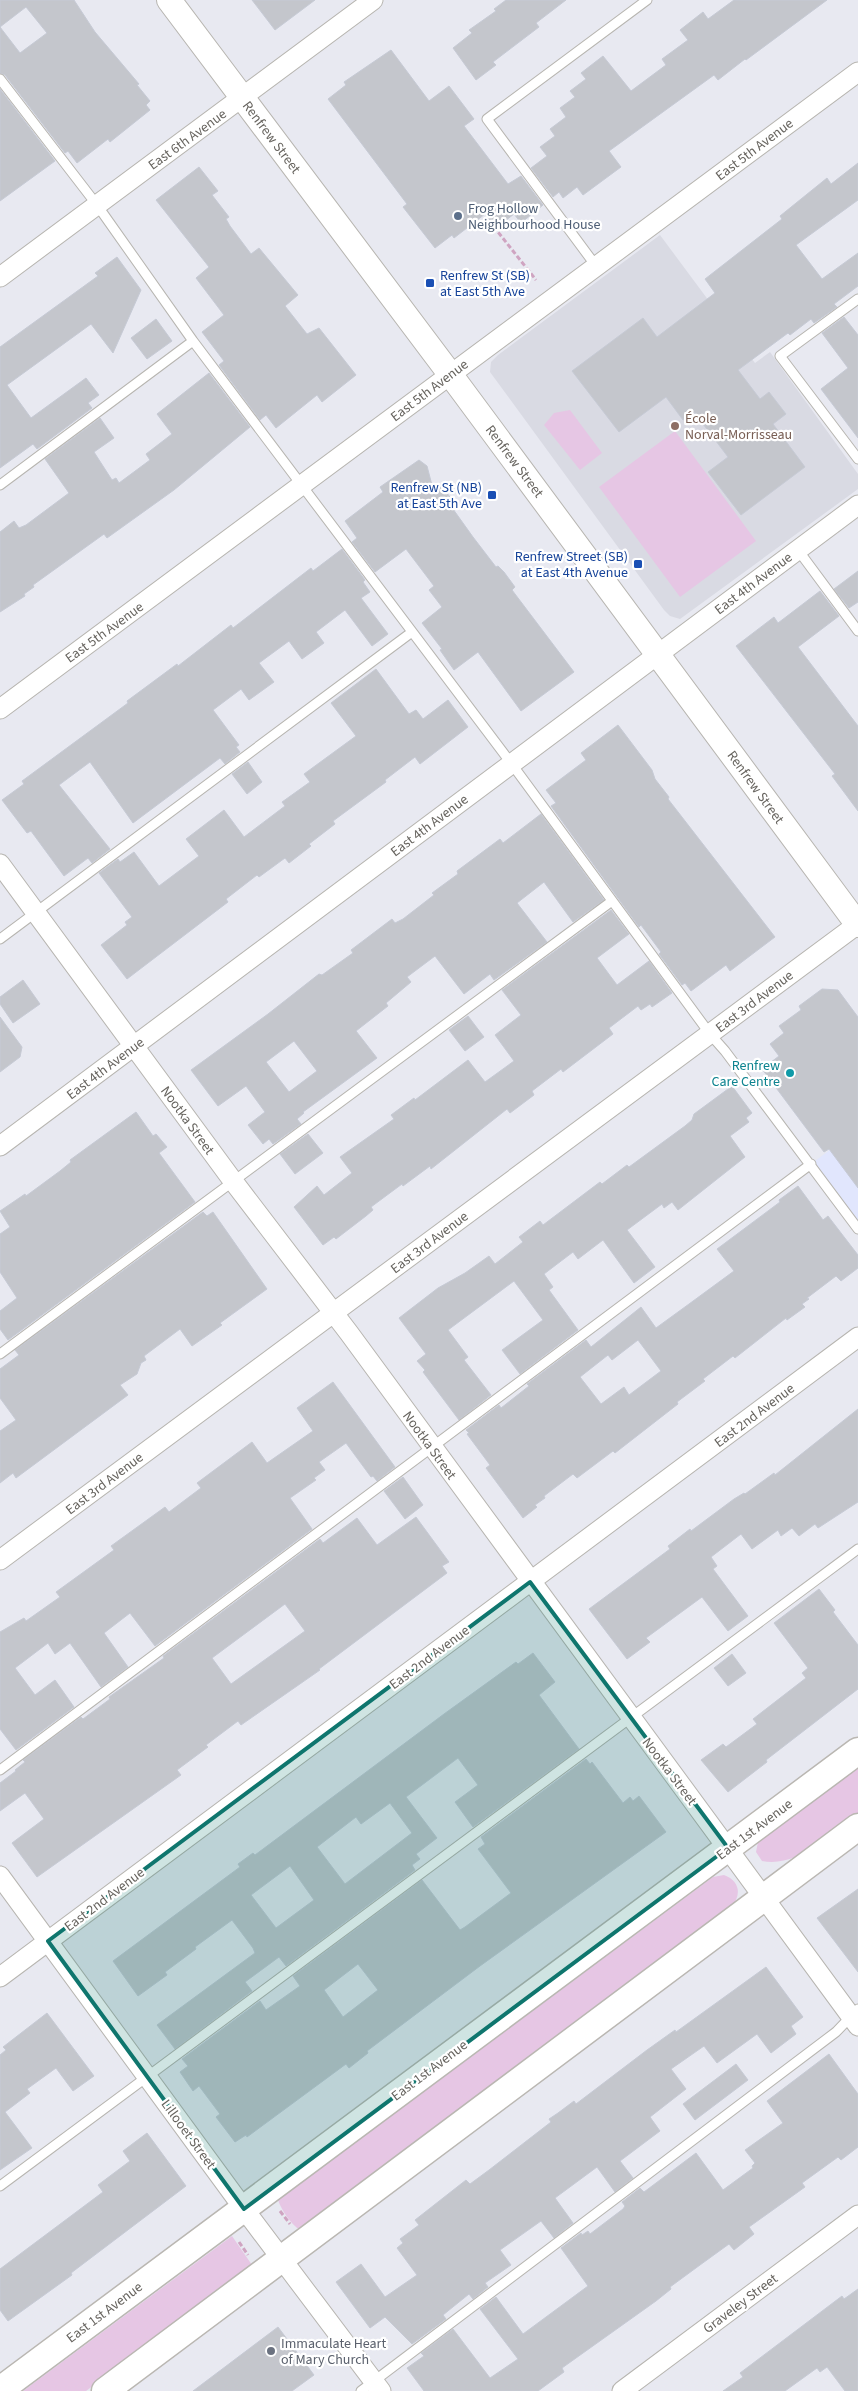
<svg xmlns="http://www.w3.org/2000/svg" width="858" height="2391" font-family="'Source Sans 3',sans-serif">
  <rect width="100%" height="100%" fill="#e8e9f1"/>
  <path fill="#e1e6fd" d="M858,1129V1229L811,1164Z"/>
  <path fill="#d9dae3" d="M660,235L755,363L770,352L858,474V489L680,619L670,616L664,610L490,372L491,362L498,355Z"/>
  <path fill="#e6c6e4" d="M570,410L602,453L580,470L544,425L554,413Z
    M675,431L756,541L680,597L599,487Z
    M858,1767V1813C831,1833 799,1868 762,1861L756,1852L758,1842Z
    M724,1875C740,1881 742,1895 731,1907L300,2230C290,2223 282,2211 278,2200L713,1877Z
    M232,2236L252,2265L248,2270L86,2391H23Z"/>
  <path fill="#c4c6cc" stroke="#c6cad5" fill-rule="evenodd" d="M0,0H74L95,32L139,84L137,85L150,101L146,105L150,110L110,142L108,139L77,163L68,151L65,153L5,75L0,73ZM26,7L47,33L20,53L0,27Z
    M252,0H315L275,30Z
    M506,0H566L536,23L539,27L493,62L496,65L476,80L453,48L472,33L469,30L496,11L494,9Z
    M734,0H827L746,60L745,59L718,80L714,75L609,151L621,167L583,195L577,187L563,198L559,192L553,197L531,168L547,156L540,147L555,136L550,129L566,117L560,108L575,97L570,91L586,79L581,73L603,56L631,91L666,65L662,59L688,40L680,30L703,12L708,19Z
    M391,50L429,101L449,86L474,119L464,126L508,184L521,176L543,205L521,223L514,214L496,228L485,214L454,238L452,235L435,248L403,207L407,204L328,99L346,85L344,82Z
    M0,89L55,161L0,201Z
    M858,163V200L796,245L822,279L858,253V286L834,304L837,307L814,323L811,319L790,335L788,333L738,370L760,399L769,392L786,414L773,424L805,467L741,515L708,472L728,457L694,412L683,420L666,397L619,432L572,371L643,318L657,337L715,293L705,279L782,219L780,216L827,178L831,184Z
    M199,167L218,191L212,195L229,217L226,219L230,226L251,254L259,248L298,295L285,306L307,334L319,328L356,375L322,402L317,395L276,428L266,415L260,420L219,365L224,361L202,332L224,315L196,278L209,267L156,200Z
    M117,257L141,290L113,353L91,324L7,385L31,418L86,378L99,395L88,403L92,408L37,449L33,444L0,468V347L98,276L95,273Z
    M844,317L858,335V438L821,389L848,368L822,333Z
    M156,319L172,341L147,359L131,338Z
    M209,373L250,427L174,490L107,538L104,534L33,585L34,587L24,594L25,596L0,612V532L14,521L19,528L26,525L69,493L45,459L100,418L114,438L94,452L112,480L116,478L119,483L150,460L146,454L172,434L157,414Z
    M419,460L427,466L433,489L440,484L457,506L453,509L473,537L496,567L498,566L504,572L515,587L512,590L574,672L521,711L478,652L454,670L440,650L442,649L422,623L442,607L429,590L434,586L406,549L375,572L352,542L357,538L345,521L383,492L380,487Z
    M342,549L365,580L363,582L370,592L361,598L388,634L372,646L345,610L316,632L324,643L302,659L289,641L259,663L274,682L249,700L241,689L213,710L239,745L236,747L240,752L225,764L220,758L133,823L90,762L59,785L110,849L92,863L88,858L64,876L31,831L27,833L2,800L24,784L22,781L128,703L127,701L150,684L177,664L178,666L231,625L233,628L311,568L313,571Z
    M858,571V602L849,608L834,589Z
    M820,591L839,616L798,647L858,726V811L832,776L835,774L736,646L774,617L778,623Z
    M376,669L409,714L416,710L423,719L448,700L468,727L420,764L415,757L385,780L386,782L333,821L335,824L309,844L311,846L289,863L285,858L259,877L257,875L226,899L228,902L127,979L101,945L127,925L125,922L132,917L99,873L118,859L120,862L134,852L159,886L199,856L186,839L224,810L244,837L285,806L282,802L310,782L304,774L356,736L331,703Z
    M618,725L652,770L655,779L669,797L668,799L775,937L730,971L726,965L691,991L685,983L682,985L659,954L661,952L641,925L639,927L551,806L556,803L546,790L586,760L581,753Z
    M248,762L262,782L247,794L232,774Z
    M541,814L604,900L573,922L544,882L517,903L547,942L494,980L490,974L464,994L435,956L407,977L411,982L386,1003L388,1006L356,1031L377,1058L303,1112L304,1113L297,1119L301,1124L273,1144L269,1139L263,1144L248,1125L265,1112L246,1086L218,1106L191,1070L268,1014L319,974L322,975L353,953L351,950L392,919L395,923L403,919L434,895L432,893L458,874L457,871L500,839L503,843ZM294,1041L317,1071L289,1092L266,1062Z
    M611,910L629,934L597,958L617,985L649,961L672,993L652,1007L650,1004L641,1010L638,1006L609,1028L613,1034L563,1072L561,1069L532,1091L534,1095L510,1113L507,1109L431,1169L430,1166L403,1186L402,1184L371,1207L373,1210L366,1216L336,1239L334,1237L323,1245L294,1207L317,1186L324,1195L352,1173L340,1157L394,1119L391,1115L414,1098L415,1100L468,1060L485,1082L514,1061L495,1035L521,1015L502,990Z
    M23,980L40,1004L13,1023L0,1004V997Z
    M822,989L838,990L858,1017V1188L829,1149L824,1152L762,1069L779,1056L770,1044L784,1033L779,1026L801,1010L799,1006Z
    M468,1016L484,1037L465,1051L449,1030Z
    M0,1017L22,1047L20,1057L0,1072Z
    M732,1086L752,1113L746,1118L749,1122L730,1136L745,1157L678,1210L672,1202L664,1208L662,1204L627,1230L655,1267L634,1283L603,1240L578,1259L573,1252L544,1274L553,1287L549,1290L578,1330L520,1374L502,1350L543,1320L514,1281L448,1330L468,1357L464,1360L491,1395L459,1420L423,1372L425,1370L417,1361L426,1354L399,1318L438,1288L465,1273L489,1256L495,1264L523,1242L519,1237L540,1221L543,1225L600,1182L602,1184L627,1165L629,1167L685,1126L692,1120L694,1114Z
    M136,1112L153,1136L156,1134L167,1147L159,1153L195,1202L8,1340L0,1329V1311L17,1298L0,1272V1234L10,1227L0,1211L25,1194L26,1196L60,1171L71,1162L70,1160Z
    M308,1134L323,1153L295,1174L280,1154Z
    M798,1186L823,1220L828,1216L858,1255V1268L841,1281L836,1276L807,1298L809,1299L802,1304L805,1307L787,1320L786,1318L735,1358L733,1356L703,1379L705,1381L677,1402L678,1404L615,1453L613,1451L577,1478L573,1474L544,1496L545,1498L535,1505L537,1507L523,1518L486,1468L490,1465L467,1434L469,1433L466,1430L499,1405L501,1408L529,1386L527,1384L586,1340L591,1347L641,1307L656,1328L689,1304L734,1271L717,1249L780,1202L779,1200ZM638,1340L661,1371L629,1395L624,1387L601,1404L580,1377L608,1355L612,1360Z
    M203,1212L207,1216L213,1212L267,1289L220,1323L222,1325L192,1346L180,1329L144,1356L146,1360L141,1363L137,1374L120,1385L128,1395L16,1478L13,1473L0,1483V1431L16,1420L0,1398V1369L19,1355L15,1350Z
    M333,1382L395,1467L377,1481L373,1476L371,1477L346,1443L319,1462L325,1470L314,1478L316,1480L290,1498L312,1529L155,1646L130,1613L104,1633L128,1667L101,1687L70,1643L55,1654L48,1643L15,1668L35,1695L55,1680L74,1707L16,1750L0,1729V1632L24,1618L26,1621L60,1597L56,1592L114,1550L111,1546L165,1507L169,1512L201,1488L197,1483L252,1442L267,1463L313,1431L297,1408Z
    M858,1409V1502L818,1528L815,1524L799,1536L792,1528L781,1536L778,1530L752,1549L741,1534L711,1557L717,1566L713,1569L748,1616L728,1631L702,1597L646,1638L650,1642L627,1659L589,1609L670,1549L668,1546L690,1529L691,1531L734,1499L744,1493L745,1494L774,1473L775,1475Z
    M403,1477L423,1505L405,1519L384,1491Z
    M416,1517L449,1562L442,1566L447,1573L319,1669L320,1670L241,1725L238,1721L206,1745L208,1747L177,1770L181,1775L37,1877L12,1843L44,1819L25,1793L0,1811V1783L16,1771L15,1770L25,1762L23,1760L81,1717L83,1719L110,1699L109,1697L164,1658L163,1656L320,1539L323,1543L357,1518L377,1545ZM285,1604L305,1631L231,1684L212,1658Z
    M819,1589L835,1610L833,1612L858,1645V1689L766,1760L767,1762L728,1792L701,1760L723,1744L726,1747L757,1724L753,1719L806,1678L802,1673L808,1668L774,1623Z
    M533,1653L555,1682L539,1695L579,1749L473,1827L455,1802L478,1785L458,1758L406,1797L437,1838L416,1854L420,1859L412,1865L415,1870L286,1966L279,1957L245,1982L252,1991L175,2049L157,2025L255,1953L253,1948L232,1920L195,1947L196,1949L165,1972L167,1975L138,1996L113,1961L240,1867L238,1864L253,1853L255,1855L444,1714L516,1662L518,1664ZM390,1803L412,1833L345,1884L317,1847L356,1817L361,1824ZM290,1866L314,1900L276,1928L251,1895Z
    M732,1654L746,1673L728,1686L714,1668Z
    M586,1759L590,1764L592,1762L623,1803L630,1797L633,1801L639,1796L666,1832L480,1966L367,2051L368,2053L349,2068L346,2064L247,2137L246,2135L235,2142L216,2117L220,2114L199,2086L193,2091L180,2072L188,2066L182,2059L260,2001L266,2010L300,1986L293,1976L422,1880L460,1930L465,1927L511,1893L478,1849L485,1844L481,1837ZM358,1964L378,1990L343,2017L324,1990Z
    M858,1889V1972L817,1918Z
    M766,1967L803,2017L791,2026L796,2034L771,2053L757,2034L717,2063L704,2046L671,2069L686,2089L650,2117L660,2131L620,2161L633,2178L615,2192L597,2167L555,2198L573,2223L554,2238L541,2221L500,2250L511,2265L485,2283L488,2287L473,2299L469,2294L443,2315L446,2319L412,2344L385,2317L370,2328L336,2282L361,2264L385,2297L417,2275L397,2248L403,2243L400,2239L419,2225L415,2220L466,2180L470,2184L489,2170L551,2122L549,2119L558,2113L574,2101L576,2104L647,2050L675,2030L676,2032Z
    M47,2013L94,2076L73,2091L56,2068L27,2089L30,2093L5,2112L32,2148L0,2170V2055L6,2050L3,2047Z
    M829,2054L858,2094V2147L841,2160L838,2157L802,2183L805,2187L749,2227L754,2234L734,2250L729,2244L700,2265L670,2287L671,2289L656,2301L562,2368L564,2372L538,2391H424L407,2368L424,2356L421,2353L453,2329L490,2378L518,2359L480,2309L496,2297L523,2334L588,2286L561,2248L581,2233L582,2235L588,2231L590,2234L623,2209L625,2206L622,2202L640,2188L644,2192L696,2153L723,2190L753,2168L752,2166L755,2163L745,2150L783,2123L767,2101Z
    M736,2064L748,2080L695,2120L683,2104Z
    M147,2133L186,2186L71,2273L72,2275L8,2321L0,2310V2269L103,2192L98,2185L130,2161L123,2151Z
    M858,2289V2391H845L827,2367L820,2372L817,2368L785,2391H723L743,2377L740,2373L748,2367L842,2296L844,2299Z
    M278,2327L314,2375L292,2391H193Z"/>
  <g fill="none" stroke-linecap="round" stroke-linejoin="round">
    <defs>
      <path id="service" d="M0,79L97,205L193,341L511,763L710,1034L725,1051L858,1229
        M596,266L487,119L647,0
        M858,299L780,356L858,459
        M0,485L193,341
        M798,550L858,631
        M0,939L412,632
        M0,1354L612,901
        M0,1770L811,1164
        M0,2186L858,1549
        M361,2391L836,2032L858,2009"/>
      <path id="minor" d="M0,277L373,0
        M0,709L858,72
        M0,864L233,1181L349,1333L858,2026
        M0,1146L858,505
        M0,1560L858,924
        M0,1876L244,2209L381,2391
        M0,1977L858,1337
        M622,2391L858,2215"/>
      <path id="tertiary" d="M169,0L450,374L858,925"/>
      <path id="secondary" d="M0,2390L858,1751
        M105,2391L858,1827"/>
    </defs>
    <use href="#service" stroke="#b7b5b0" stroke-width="11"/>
    <use href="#minor" stroke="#b7b5b0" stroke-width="21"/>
    <use href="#tertiary" stroke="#b7b5b0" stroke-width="26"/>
    <use href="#secondary" stroke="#bab7b2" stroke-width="29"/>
    <path stroke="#cfa4c1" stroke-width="3" stroke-dasharray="5 2.5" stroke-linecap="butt" d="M499,225L498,232L536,280
      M280,2211L290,2224
      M239,2242L248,2255"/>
    <use href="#service" stroke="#fff" stroke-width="9"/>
    <use href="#minor" stroke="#fff" stroke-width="19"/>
    <use href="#tertiary" stroke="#fff" stroke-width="24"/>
    <use href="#secondary" stroke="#fff" stroke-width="26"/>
  </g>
  <path fill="#0f766e" fill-opacity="0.2" stroke="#0f766e" stroke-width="4" stroke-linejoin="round" d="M530,1582L728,1848L244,2209L48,1941Z"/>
  <circle fill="#5c6f8a" stroke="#fff" stroke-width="2" cx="458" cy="216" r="5"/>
  <g fill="#1a4fb4" stroke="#fff" stroke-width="2">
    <rect x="425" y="278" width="10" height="10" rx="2.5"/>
    <rect x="487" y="490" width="10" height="10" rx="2.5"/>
    <rect x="633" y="559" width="10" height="10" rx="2.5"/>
  </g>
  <circle fill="#8d6e63" stroke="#fff" stroke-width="2" cx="675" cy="426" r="5"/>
  <circle fill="#0f9aa8" stroke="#fff" stroke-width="2" cx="790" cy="1073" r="5"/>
  <circle fill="#6b7280" stroke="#fff" stroke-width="2" cx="271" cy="2351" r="5"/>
  <g text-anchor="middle" stroke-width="4.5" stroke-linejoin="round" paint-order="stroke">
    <g font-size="14" fill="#67645f" stroke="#fff">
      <text transform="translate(272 137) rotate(53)" y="5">Renfrew Street</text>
      <text transform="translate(187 139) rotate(-36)" y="5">East 6th Avenue</text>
      <text transform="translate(754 149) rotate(-37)" y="5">East 5th Avenue</text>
      <text transform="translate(429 390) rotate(-37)" y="5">East 5th Avenue</text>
      <text transform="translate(515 461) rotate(53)" y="5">Renfrew Street</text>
      <text transform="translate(753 583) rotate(-37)" y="5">East 4th Avenue</text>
      <text transform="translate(104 632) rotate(-36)" y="5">East 5th Avenue</text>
      <text transform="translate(756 787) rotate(54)" y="5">Renfrew Street</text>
      <text transform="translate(429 825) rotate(-37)" y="5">East 4th Avenue</text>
      <text transform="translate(754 1001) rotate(-37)" y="5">East 3rd Avenue</text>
      <text transform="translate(105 1068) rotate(-37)" y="5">East 4th Avenue</text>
      <text transform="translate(188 1120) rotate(54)" y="5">Nootka Street</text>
      <text transform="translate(429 1242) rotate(-37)" y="5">East 3rd Avenue</text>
      <text transform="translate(754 1415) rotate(-37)" y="5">East 2nd Avenue</text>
      <text transform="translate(430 1445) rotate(54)" y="5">Nootka Street</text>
      <text transform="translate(104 1483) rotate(-37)" y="5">East 3rd Avenue</text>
      <text transform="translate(429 1657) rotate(-37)" y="5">East 2nd Avenue</text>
      <text transform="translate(670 1771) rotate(53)" y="5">Nootka Street</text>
      <text transform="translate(754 1829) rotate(-37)" y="5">East 1st Avenue</text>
      <text transform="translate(104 1899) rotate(-37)" y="5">East 2nd Avenue</text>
      <text transform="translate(429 2070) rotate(-37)" y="5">East 1st Avenue</text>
      <text transform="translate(189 2134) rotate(54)" y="5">Lillooet Street</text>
      <text transform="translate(740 2303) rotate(-37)" y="5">Graveley Street</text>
      <text transform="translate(104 2312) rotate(-37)" y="5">East 1st Avenue</text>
    </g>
    <g font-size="14" fill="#4e5e75" stroke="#fff" text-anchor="start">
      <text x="468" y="213">Frog Hollow<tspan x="468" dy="16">Neighbourhood House</tspan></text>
    </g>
    <g font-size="14" fill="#164399" stroke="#fff" text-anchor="end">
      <text x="440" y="280" text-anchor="start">Renfrew St (SB)<tspan x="440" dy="16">at East 5th Ave</tspan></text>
      <text x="482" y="492">Renfrew St (NB)<tspan x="482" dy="16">at East 5th Ave</tspan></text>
      <text x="628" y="561">Renfrew Street (SB)<tspan x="628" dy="16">at East 4th Avenue</tspan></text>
    </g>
    <g font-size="14" fill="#785e54" stroke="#fff" text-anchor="start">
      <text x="685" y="423">École<tspan x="685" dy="16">Norval-Morrisseau</tspan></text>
    </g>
    <g font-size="14" fill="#0d838f" stroke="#fff" text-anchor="end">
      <text x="780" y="1070">Renfrew<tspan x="780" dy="16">Care Centre</tspan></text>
    </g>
    <g font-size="14" fill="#5b616d" stroke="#fff" text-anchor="start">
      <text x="281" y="2348">Immaculate Heart<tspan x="281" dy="16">of Mary Church</tspan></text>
    </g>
  </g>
</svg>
